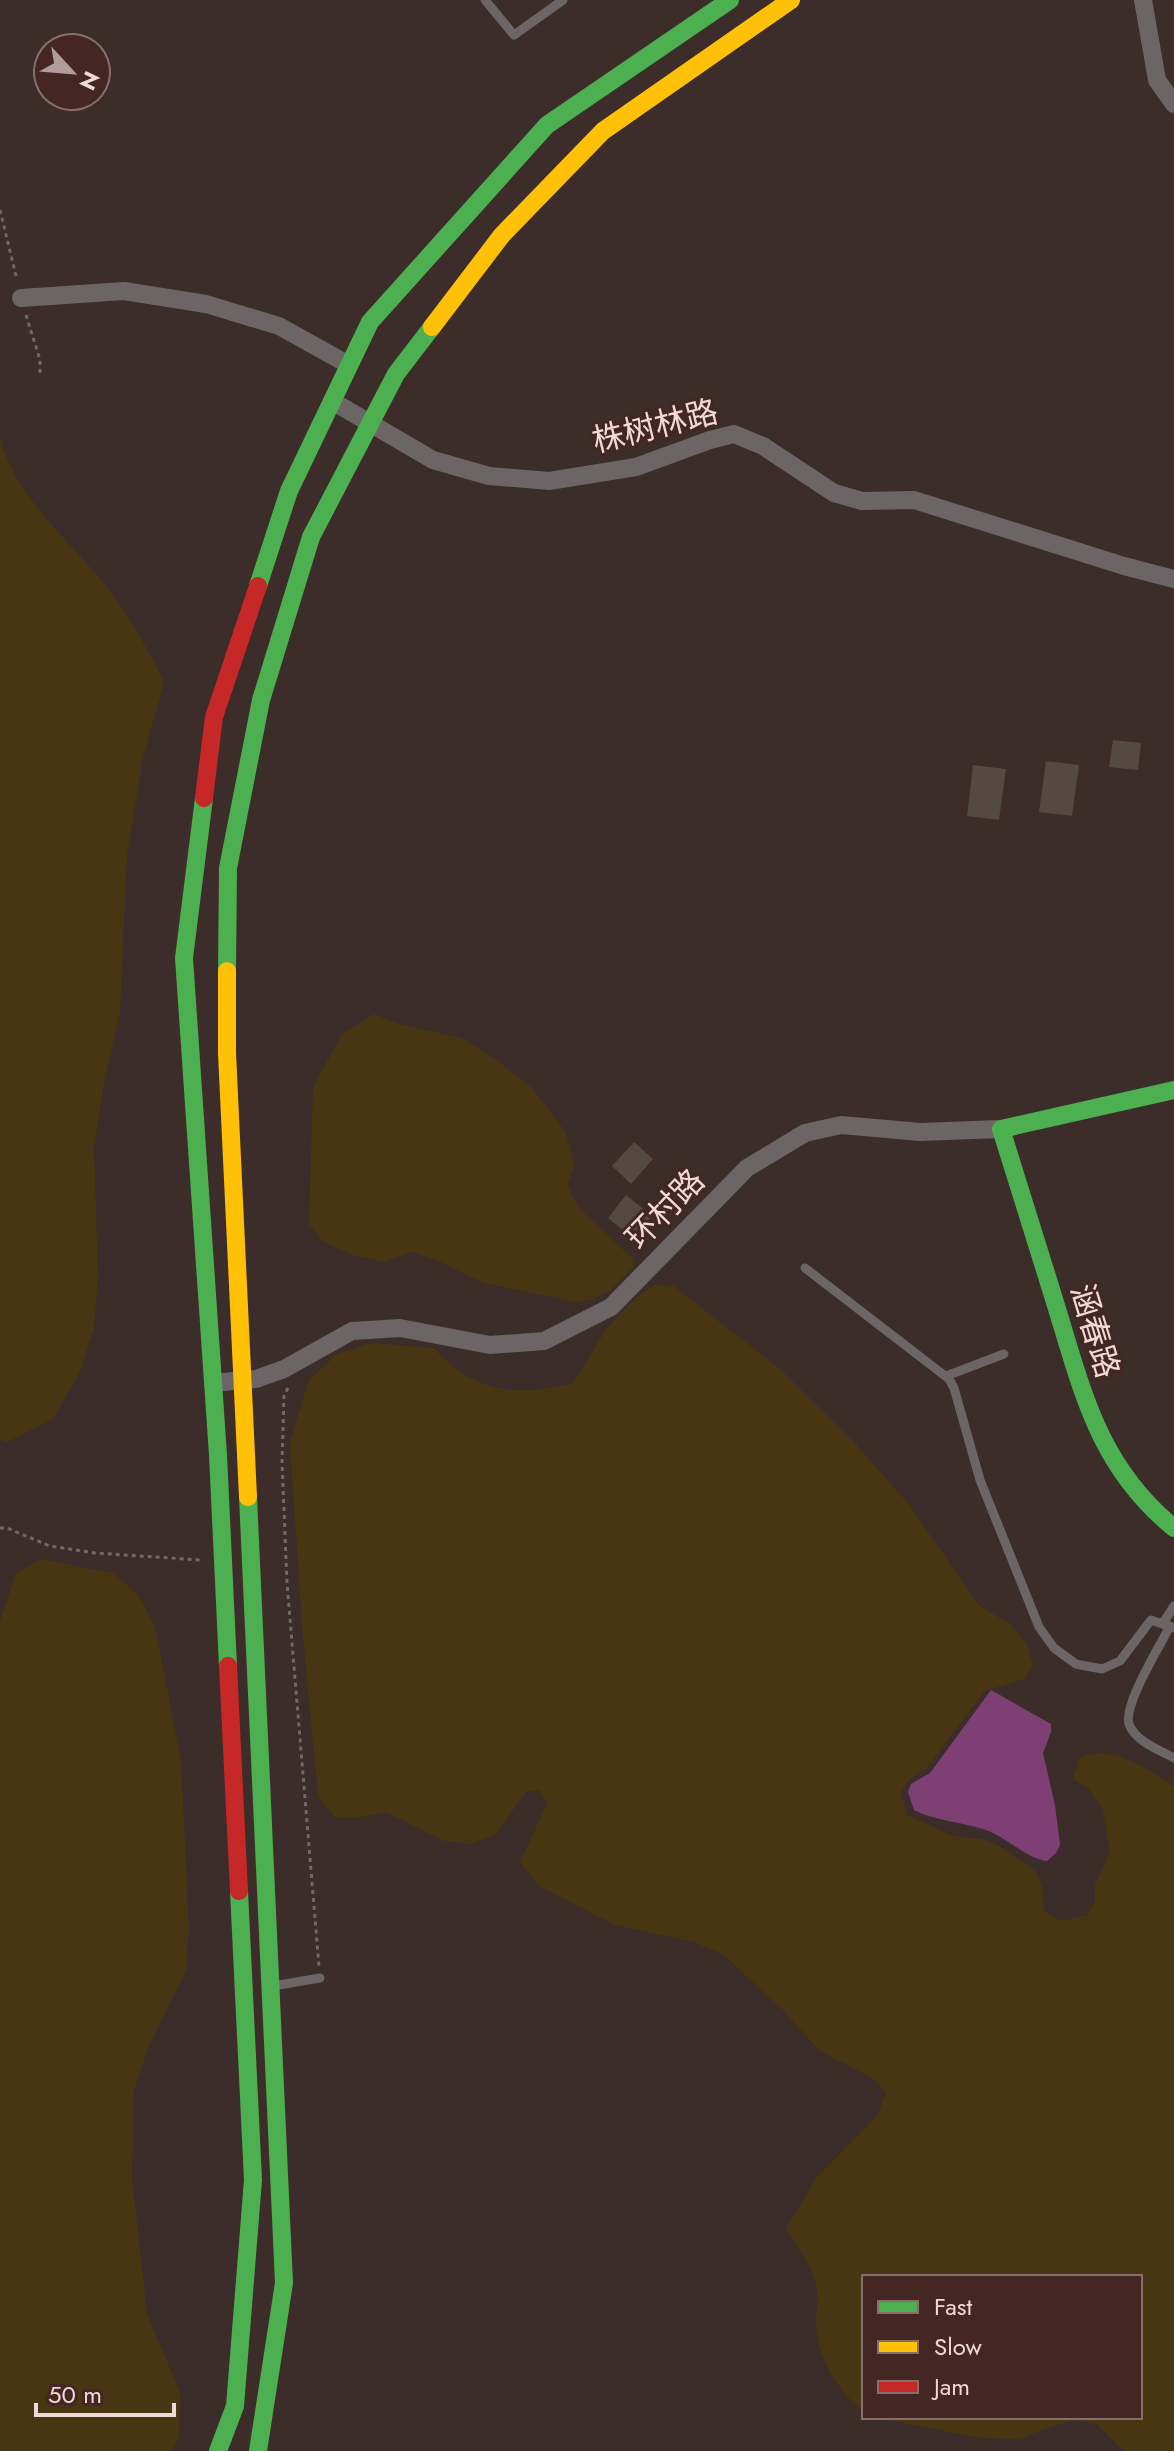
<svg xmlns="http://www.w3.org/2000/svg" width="1174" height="2451" font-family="Jost,'Noto Sans SC',sans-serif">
  <rect width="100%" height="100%" fill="#3c2c2a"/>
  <path fill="#483612" d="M0,436C11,490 64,536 98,576C125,608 145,644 164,681L143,758L127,855L120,1013L104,1083L94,1149L98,1276L94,1328L80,1372L53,1419L7,1442L0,1440Z
    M374,1014L399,1024L462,1038L495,1059L532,1088L565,1131L575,1164L567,1185L578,1207L633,1259V1267L609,1291L591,1300L575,1302L484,1283L436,1260L411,1252L384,1262L353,1255L323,1242L309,1224L313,1087L342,1034Z
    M654,1285L674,1286L781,1370L853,1441L907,1502L979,1605L1011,1625L1027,1644L1033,1666L1024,1679L985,1691L925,1770L909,1780L901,1793L907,1815L953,1836L983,1839L1005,1849L1036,1871L1042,1887L1044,1911L1061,1921L1087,1915L1095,1901V1884L1110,1853L1103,1810L1088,1788L1073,1779L1080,1757C1114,1744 1145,1768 1174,1786V2451H1124L1097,2424L1071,2420L1019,2439L979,2438L873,2417H1140V2277H864V2411C837,2392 816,2355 816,2321C816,2311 819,2300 817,2290C815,2269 797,2246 786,2229L817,2177L878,2115L886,2092L873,2079L819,2050L782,2009L724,1955L694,1942L615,1925L539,1886L520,1862L547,1804L539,1790L526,1792L496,1834L471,1844L444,1841L386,1812L355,1818L335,1817L318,1797L302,1626L290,1442L309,1380L337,1354L371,1343L434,1348C473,1393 518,1397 573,1383L607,1328L640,1295Z
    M41,1559L113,1573L138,1595L155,1626L181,1760L189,1929L186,1971L149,2046L134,2090L132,2176L147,2314L180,2392L179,2436L172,2451H0V1622L16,1573Z"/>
  <path fill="#7d3f74" d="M991,1690L1051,1724V1732L1043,1753L1055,1805L1060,1845L1056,1853L1047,1861C1024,1857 1008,1838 986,1830C962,1822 936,1821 914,1810L908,1792L911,1784L930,1773Z"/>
  <path fill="#554944" d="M1113,740L1141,743L1138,770L1109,767Z
    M1046,761L1079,765L1072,816L1039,812Z
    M973,765L1006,769L999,820L967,816Z
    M634,1142L653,1159L631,1184L612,1166Z
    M626,1195L652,1216L634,1239L608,1218Z"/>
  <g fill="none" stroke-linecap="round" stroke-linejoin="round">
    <path stroke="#716868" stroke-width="3" stroke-dasharray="4 4" stroke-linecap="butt" d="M0,210L17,280
      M26,315L40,360V375
      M288,1388L284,1396L282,1462L287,1583L319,1966
      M0,1528H7L50,1546L95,1553L200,1560"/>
    <path stroke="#6c6566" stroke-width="9" d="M485,0L514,35L563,0
      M805,1268L949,1379L954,1388L980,1480L1039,1627L1054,1648L1076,1664L1102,1669L1120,1661L1151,1620L1174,1628
      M946,1376L1004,1354
      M1163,1623L1174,1606
      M1170,1626C1160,1646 1123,1705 1129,1724C1135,1741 1159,1750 1174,1758
      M273,1986L320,1978"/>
    <path stroke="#6c6566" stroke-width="18" d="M1143,0L1157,80L1174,104
      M21,298L124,291L206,304L279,326L349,365
      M332,401L433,460L489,476L549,481L636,467L710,440L734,434L763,446L834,493L862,501L914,500L1124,566L1174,579
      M213,1383L256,1379L284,1369L352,1331L400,1328L490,1345L544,1341L611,1307L747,1168L805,1133L841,1125L920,1132L1001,1129"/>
    <path stroke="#4caf50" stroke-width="18" d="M258,586L289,491L370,322L547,125L730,0
      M204,798L184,958L218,1455L228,1666
      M227,971L228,868L261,700L311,537L396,374L432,327
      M1174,1090L1001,1129C1019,1186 1036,1242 1054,1299C1082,1389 1097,1465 1174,1528
      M248,1497L284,2283L258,2451
      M218,2451L235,2406L253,2180L239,1891"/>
    <path stroke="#ffc107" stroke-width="18" d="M432,327L502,235L603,131L791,0
      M227,971V1053L248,1497"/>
    <path stroke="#c62828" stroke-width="18" d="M204,798L214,717L258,586
      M228,1666L239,1891"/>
  </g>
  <g text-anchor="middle" stroke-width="6" stroke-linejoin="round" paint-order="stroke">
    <g font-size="32" fill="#efdad8" stroke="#442622">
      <text transform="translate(655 426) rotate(-14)" y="11">株树林路</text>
      <text transform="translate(665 1209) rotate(-46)" y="11">环村路</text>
      <text transform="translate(1095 1331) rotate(73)" y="11">涵春路</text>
    </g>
  </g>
  <rect x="862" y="2275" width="280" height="144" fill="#442622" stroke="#886e6b" stroke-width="2"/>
  <rect x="878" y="2301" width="40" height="12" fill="#4caf50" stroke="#886e6b" stroke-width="2"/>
  <text x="934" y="2315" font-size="24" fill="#efdad8">Fast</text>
  <rect x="878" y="2341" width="40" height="12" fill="#ffc107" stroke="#886e6b" stroke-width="2"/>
  <text x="934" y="2355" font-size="24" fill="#efdad8">Slow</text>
  <rect x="878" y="2381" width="40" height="12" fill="#c62828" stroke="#886e6b" stroke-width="2"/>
  <text x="934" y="2395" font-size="24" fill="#efdad8">Jam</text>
  <g transform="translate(72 72) rotate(116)"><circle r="38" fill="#442622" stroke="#886e6b" stroke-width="2"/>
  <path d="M0-6L14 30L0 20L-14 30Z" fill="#b09d9b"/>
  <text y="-12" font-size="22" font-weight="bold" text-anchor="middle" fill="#efdad8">N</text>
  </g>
  <path d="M36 2403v12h138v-12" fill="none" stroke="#efdad8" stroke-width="4"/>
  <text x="48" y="2403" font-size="24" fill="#efdad8" stroke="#442622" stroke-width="6" paint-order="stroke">50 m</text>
</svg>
